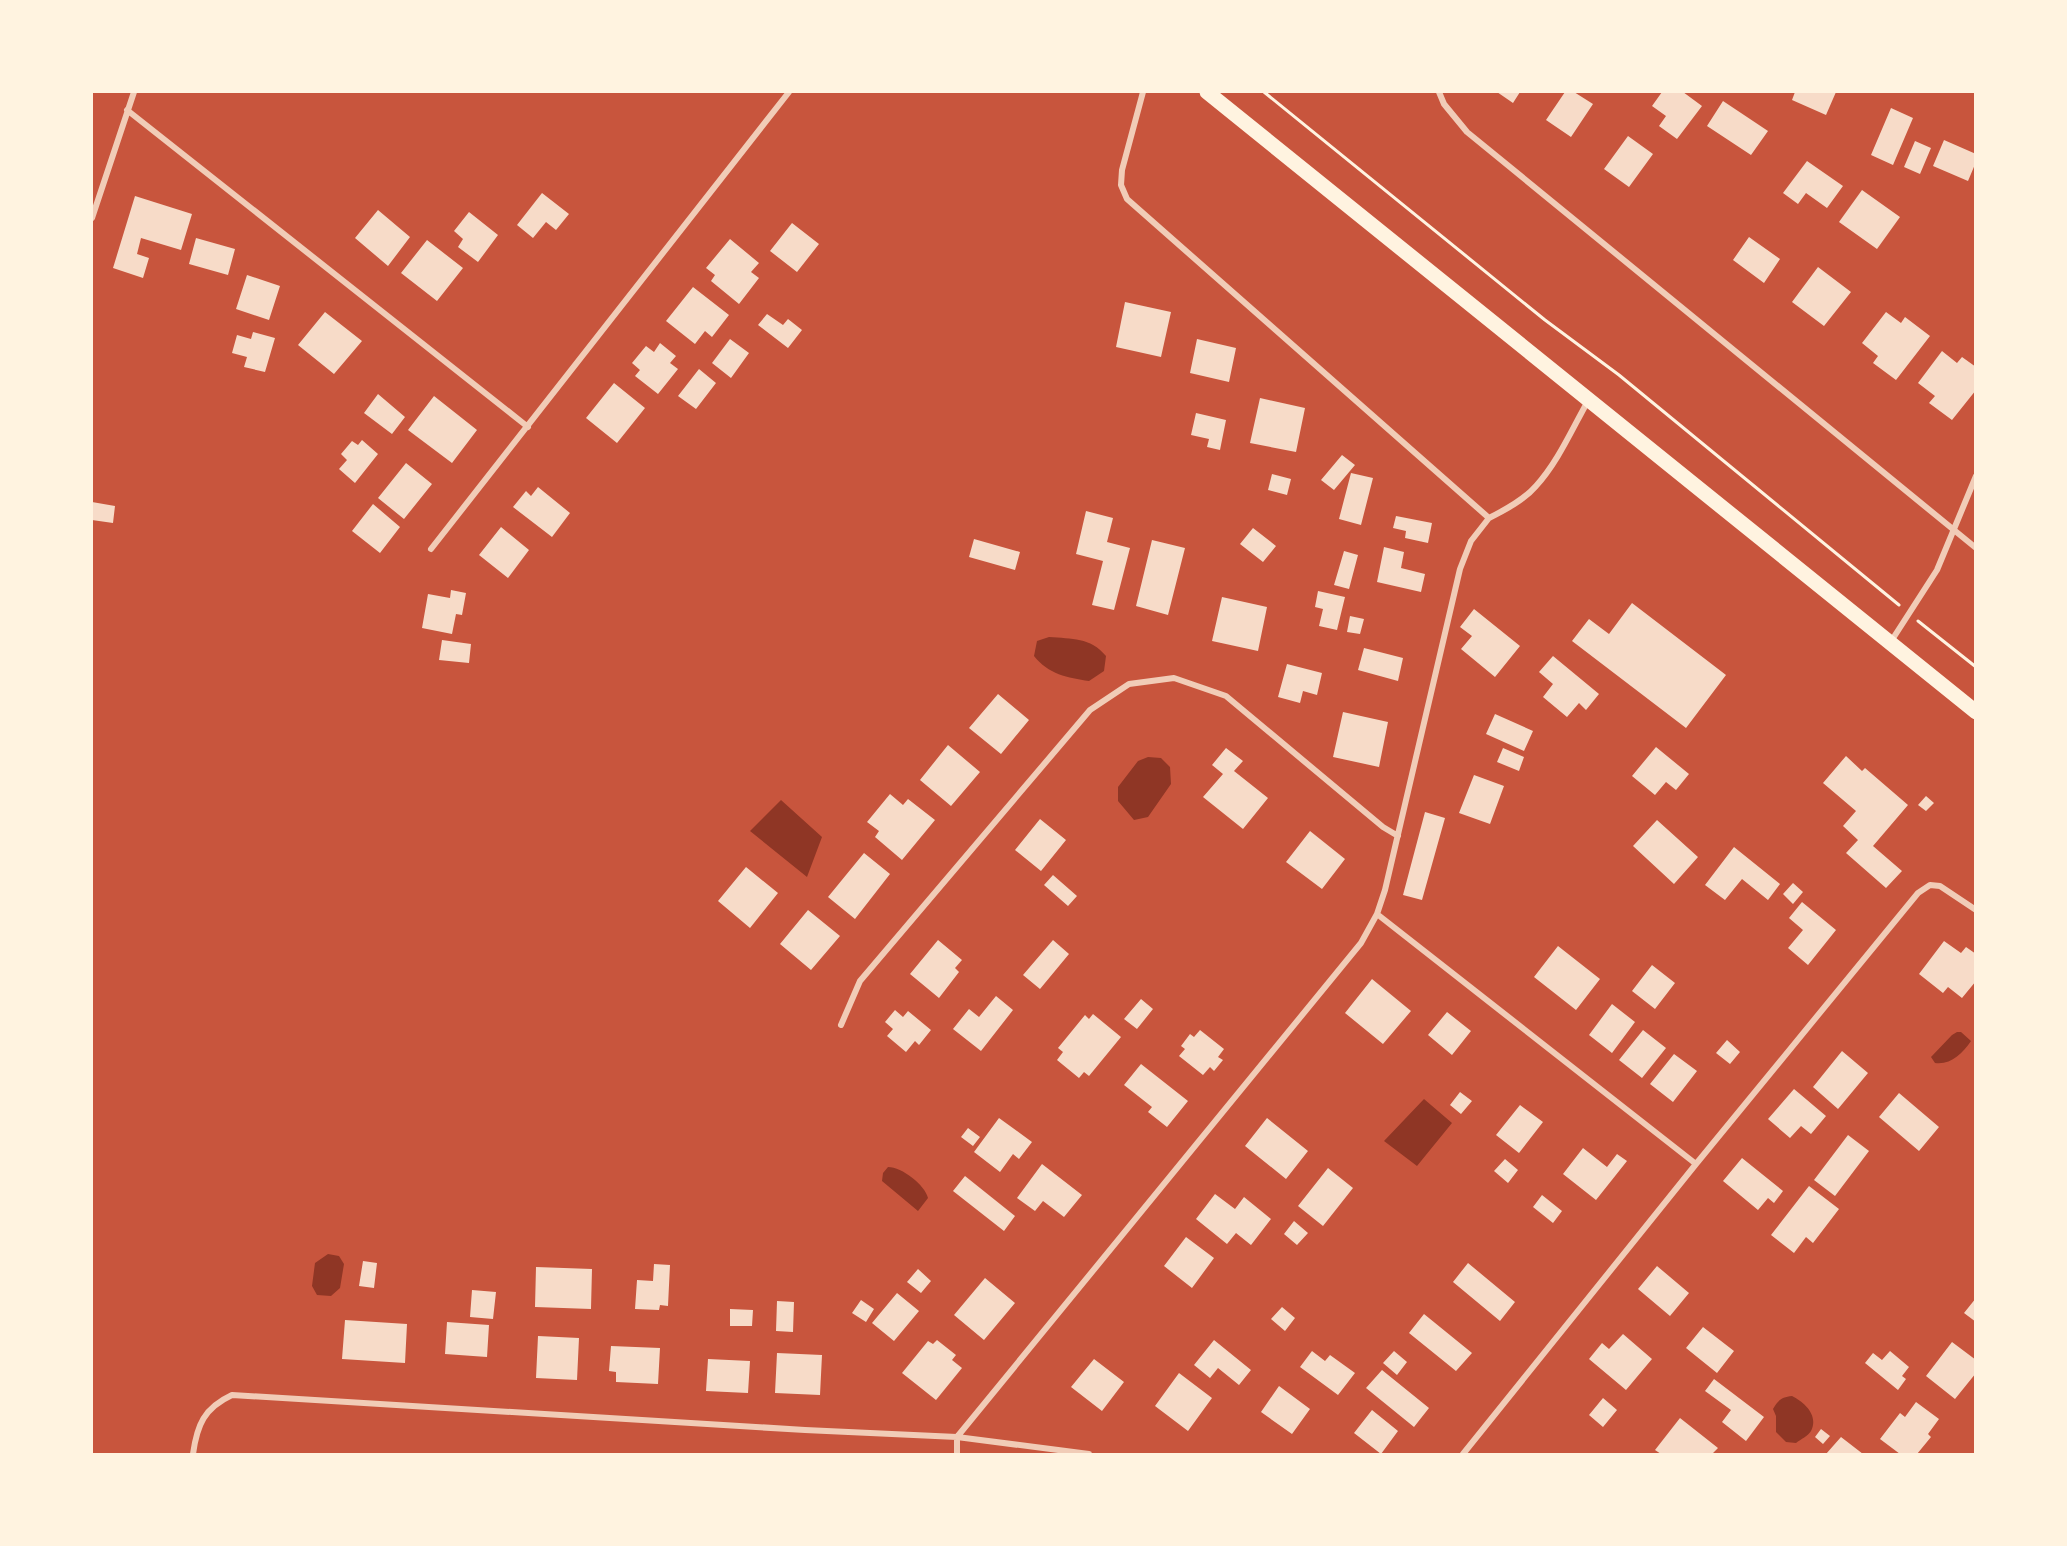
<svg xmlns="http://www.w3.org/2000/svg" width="2067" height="1546" font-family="Overpass,sans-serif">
  <rect width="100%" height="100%" fill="#c8553d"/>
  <path fill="#8f3625" d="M1049,637C1072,639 1090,637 1106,656L1104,671L1089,681C1068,678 1048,674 1034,656L1037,641Z
    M1148,757L1161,758L1170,767L1171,784L1148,817L1134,820L1118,801V787L1138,761Z
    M781,800L822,837L807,877L750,831Z
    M1957,1032H1961L1971,1041C1962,1054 1951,1065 1935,1063L1931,1057L1952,1035Z
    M1424,1099L1452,1123L1417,1166L1384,1141Z
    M888,1167C902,1167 925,1185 928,1198L918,1211L882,1181L883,1173Z
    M328,1254L339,1256L344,1264L340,1288L331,1296L317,1295L312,1286L315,1263Z
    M1792,1396C1804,1402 1819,1415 1811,1431C1808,1436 1801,1439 1796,1443L1786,1442L1776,1432V1416L1773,1409C1778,1400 1782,1397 1792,1396Z"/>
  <path fill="#f7dbc8" d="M1497,92H1520L1513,103Z
    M1565,92H1574L1593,104L1571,137L1546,120Z
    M1662,92H1683L1702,106L1677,139L1659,126L1666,116L1652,106Z
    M1795,92H1836L1826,115L1792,100Z
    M1723,101L1768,131L1751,155L1707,126Z
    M1891,108L1913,118L1893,165L1871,155Z
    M1628,136L1653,154L1629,187L1604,169Z
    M1944,140L1976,154V162L1968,181L1933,166Z
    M1915,141L1931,148L1920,174L1904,167Z
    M1807,161L1843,186L1827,208L1806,193L1798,204L1783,193Z
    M1862,190L1900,217L1877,249L1839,222Z
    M542,193L569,214L556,230L546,222L533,238L517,225Z
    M135,196L192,214L181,250L141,238L137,254L149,258L143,278L113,268Z
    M378,210L410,237L388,266L355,238Z
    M469,212L498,235L478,262L458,247L463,239L454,231Z
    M792,223L819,244L797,272L770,251Z
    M1749,237L1780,259L1764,283L1733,260Z
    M196,238L235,249L228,275L189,264Z
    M730,239L759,263L751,272L759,278L739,304L711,281L715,275L706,268Z
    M427,240L463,268L437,301L401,273Z
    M1818,267L1851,292L1824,326L1792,302Z
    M247,275L280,286L269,320L236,309Z
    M693,287L729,315L712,337L705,331L695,344L666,321Z
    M1125,302L1171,312L1161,357L1116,347Z
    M325,312L362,341L334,374L298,345Z
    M1886,312L1901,323L1905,317L1930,336L1896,380L1873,363L1878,356L1862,343Z
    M767,314L783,325L788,319L802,330L788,348L758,325Z
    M253,332L275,338L265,372L244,367L247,357L232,353L237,335L251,339Z
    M730,339L749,353L731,378L712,363Z
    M1197,339L1236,348L1229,382L1190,373Z
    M660,343L676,356L670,363L678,369L658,394L635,376L640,370L632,363L646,346L654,352Z
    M1942,351L1957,363L1962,357L1976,367V390L1952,420L1929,403L1935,396L1918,383Z
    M699,369L716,383L696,409L678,396Z
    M614,383L645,408L617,443L586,418Z
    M378,394L405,417L392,434L364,413Z
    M434,396L477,430L452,463L408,430Z
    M1260,398L1305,408L1296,452L1250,443Z
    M1196,413L1226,420L1220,450L1207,447L1209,439L1191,435Z
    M362,440L378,454L355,483L339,469L347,460L341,454L352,441L358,445Z
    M1342,455L1355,465L1334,490L1321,480Z
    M406,463L432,484L404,519L378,498Z
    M1351,473L1373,478L1361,525L1339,519Z
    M1272,474L1291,479L1287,495L1268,490Z
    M538,487L570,513L552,537L513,507L526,491L531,496Z
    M92,502L115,506L113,523L92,520Z
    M373,504L400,527L380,553L352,531Z
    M1086,511L1113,518L1107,542L1130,548L1114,610L1092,605L1103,561L1076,554Z
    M1396,516L1432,523L1428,543L1405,538L1406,531L1393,528Z
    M501,527L529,550L508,578L479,555Z
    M1253,528L1276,546L1263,562L1240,544Z
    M974,539L1020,552L1015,570L969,557Z
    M1152,540L1185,548L1168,615L1136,606Z
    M1384,547L1404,552L1401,568L1425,574L1421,592L1377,582Z
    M1344,551L1358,555L1349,589L1334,585Z
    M451,590L466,593L462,615L456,614L452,634L422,628L428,594L450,598Z
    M1318,591L1345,597L1337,630L1319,626L1323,609L1315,607Z
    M1222,597L1267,607L1258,651L1212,641Z
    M1632,603L1726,675L1686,728L1572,641L1589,619L1609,634Z
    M1474,609L1520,646L1495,677L1461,649L1472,636L1460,627Z
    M1350,616L1364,619L1360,634L1347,632Z
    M442,640L471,644L469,663L439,660Z
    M1364,648L1403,658L1398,681L1358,670Z
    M1553,656L1599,694L1586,710L1579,703L1567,717L1543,697L1553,684L1539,672Z
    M1287,664L1322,673L1317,695L1303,691L1300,703L1278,697Z
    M998,694L1029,720L1001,754L969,728Z
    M1343,712L1388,722L1379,767L1333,757Z
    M1495,714L1533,731L1524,751L1486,734Z
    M948,745L980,772L951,806L920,780Z
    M1656,747L1689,774L1676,790L1666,782L1655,795L1632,776Z
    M1226,748L1243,761L1234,771L1268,798L1243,829L1203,797L1223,774L1212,765Z
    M1503,748L1524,757L1519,771L1497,762Z
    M1846,756L1862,771L1865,768L1908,805L1873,846L1902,871L1886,888L1846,853L1858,840L1843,826L1856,811L1823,783Z
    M1474,775L1504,786L1490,824L1459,813Z
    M890,794L903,805L908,799L935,820L902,860L875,837L879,831L867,822Z
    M1926,796L1934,803L1926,811L1918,805Z
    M1425,812L1445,818L1422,900L1403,895Z
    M1040,819L1066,840L1041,871L1015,850Z
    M1657,820L1698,857L1674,884L1633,846Z
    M1310,831L1345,859L1322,889L1286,862Z
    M1734,847L1780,884L1768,900L1742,879L1725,900L1705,885Z
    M864,853L890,874L855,919L828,897Z
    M746,867L778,893L750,928L718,901Z
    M1053,875L1077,896L1068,906L1044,885Z
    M1793,883L1803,892L1793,904L1783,894Z
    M1802,902L1836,930L1808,965L1788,948L1803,930L1789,918Z
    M808,910L840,936L811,970L780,944Z
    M938,940L962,960L955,968L959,972L939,998L910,974Z
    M1053,940L1069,954L1040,989L1023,975Z
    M1944,941L1961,953L1966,947L1976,954V981L1962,998L1948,987L1943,993L1919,974Z
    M1558,946L1600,979L1576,1010L1534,977Z
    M1652,965L1675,983L1655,1009L1632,991Z
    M1372,979L1411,1011L1383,1044L1345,1013Z
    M996,996L1013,1010L981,1051L953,1029L969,1009L979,1017Z
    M1141,999L1153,1009L1137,1029L1124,1019Z
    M1612,1004L1635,1022L1612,1053L1589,1035Z
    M895,1010L903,1017L908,1011L931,1030L919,1045L915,1041L906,1052L887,1036L893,1029L885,1022Z
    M1447,1012L1471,1031L1452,1055L1428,1035Z
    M1093,1014L1121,1037L1089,1076L1084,1072L1079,1078L1057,1060L1063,1052L1058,1048L1085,1015L1089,1019Z
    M1200,1030L1224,1049L1218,1057L1223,1060L1214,1071L1210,1067L1203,1075L1179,1056L1185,1049L1181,1046L1190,1034L1194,1037Z
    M1643,1030L1666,1048L1642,1078L1619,1060Z
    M1727,1040L1740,1052L1730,1064L1716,1053Z
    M1842,1051L1868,1073L1838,1109L1813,1087Z
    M1674,1054L1697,1071L1673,1102L1650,1084Z
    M1141,1064L1188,1101L1167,1127L1148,1112L1152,1107L1124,1085Z
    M1794,1089L1826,1116L1811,1134L1801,1126L1790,1138L1768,1119Z
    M1460,1092L1472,1101L1461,1114L1450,1105Z
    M1899,1093L1939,1127L1919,1151L1879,1117Z
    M1520,1105L1543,1122L1519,1153L1496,1135Z
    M999,1118L1032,1142L1019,1159L1013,1154L1000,1172L974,1152Z
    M1267,1118L1308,1151L1286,1179L1245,1146Z
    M968,1128L980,1137L973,1146L961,1137Z
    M1848,1135L1869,1151L1835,1196L1814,1180Z
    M1583,1148L1607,1167L1617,1154L1627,1161L1596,1200L1563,1174Z
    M1742,1158L1783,1191L1774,1203L1768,1198L1758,1210L1723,1181Z
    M1505,1159L1518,1170L1508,1183L1494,1171Z
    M1042,1164L1082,1195L1064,1217L1043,1201L1035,1211L1017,1198Z
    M1328,1168L1353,1188L1323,1226L1298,1206Z
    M965,1176L1015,1216L1004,1231L953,1191Z
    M1809,1186L1839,1209L1813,1243L1806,1237L1794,1253L1771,1235Z
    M1215,1194L1235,1209L1244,1197L1271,1219L1251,1245L1236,1233L1227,1244L1196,1219Z
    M1542,1195L1562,1211L1553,1223L1533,1207Z
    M1294,1221L1308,1233L1297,1245L1284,1234Z
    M1186,1237L1214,1258L1192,1288L1164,1266Z
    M363,1261L377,1263L374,1288L359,1286Z
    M1468,1263L1515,1302L1500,1321L1453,1282Z
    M654,1264L670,1265L668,1306L660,1305L659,1310L635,1309L637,1280L653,1281Z
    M1657,1266L1689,1293L1670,1316L1638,1289Z
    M536,1267L592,1269L591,1309L535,1307Z
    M918,1269L931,1281L921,1293L907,1282Z
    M985,1278L1015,1303L984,1340L954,1315Z
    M472,1290L496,1292L493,1319L470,1317Z
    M897,1293L919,1311L894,1341L872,1323Z
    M1976,1298V1322L1964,1313Z
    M861,1300L874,1309L866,1322L852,1313Z
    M777,1301L794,1302L793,1332L776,1331Z
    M1282,1307L1295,1318L1285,1331L1271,1319Z
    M730,1309L753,1310L752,1326H730Z
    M1424,1314L1472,1353L1456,1371L1409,1333Z
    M345,1320L407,1324L405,1363L342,1359Z
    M447,1322L489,1325L487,1357L445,1354Z
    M1703,1327L1734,1351L1717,1373L1686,1348Z
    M1623,1334L1652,1359L1626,1390L1589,1359L1602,1343L1609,1349Z
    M538,1336L579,1338L577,1380L536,1378Z
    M937,1340L956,1355L952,1360L962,1368L936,1400L902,1373L928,1341L933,1344Z
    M1214,1340L1251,1370L1239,1385L1218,1368L1210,1378L1194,1365Z
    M1952,1342L1976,1360V1373L1955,1399L1926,1376Z
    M611,1346L660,1348L658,1384L616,1382V1372L609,1371Z
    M1312,1351L1325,1361L1330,1355L1355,1373L1338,1395L1300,1367Z
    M1394,1351L1407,1362L1397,1375L1383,1363Z
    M1890,1351L1909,1367L1902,1376L1906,1379L1898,1390L1865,1363L1873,1353L1882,1360Z
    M777,1353L822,1355L820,1395L775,1393Z
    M708,1359L750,1361L748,1393L706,1391Z
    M1094,1359L1124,1382L1102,1411L1071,1387Z
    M1382,1370L1429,1408L1414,1427L1366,1388Z
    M1179,1373L1212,1398L1188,1431L1155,1406Z
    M1714,1379L1764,1417L1746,1441L1722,1422L1731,1410L1705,1391Z
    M1279,1386L1310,1409L1292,1434L1261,1412Z
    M1603,1398L1617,1410L1603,1427L1589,1415Z
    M1916,1402L1939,1419L1928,1434L1931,1437L1917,1454H1900L1880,1439L1900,1413L1905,1417Z
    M1372,1410L1398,1431L1381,1454L1354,1433Z
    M1680,1418L1718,1448L1712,1454H1661L1655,1450Z
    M1821,1429L1830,1436L1823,1444L1815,1437Z
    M1841,1437L1863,1454H1826Z"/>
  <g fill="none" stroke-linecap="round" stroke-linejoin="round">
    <path stroke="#fff3e0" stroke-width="3" d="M1264,92L1545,320L1619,375L1899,605
      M1918,621L1976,667"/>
    <path stroke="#f1ccb7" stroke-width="6" d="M1439,92L1444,104L1467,132L1976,548
      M127,110L528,427
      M92,218L134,92
      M1489,518C1505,510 1524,500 1536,486C1558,462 1572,429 1588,401
      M431,549L789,92
      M1890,643L1937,570L1976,476
      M1377,914L1696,1164
      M841,1025L860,981L1090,710L1129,684L1174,678L1226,696L1383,827L1398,836
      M193,1454C197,1425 204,1408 232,1395L805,1430L957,1437L1089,1454
      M957,1454V1437L1361,943L1377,914L1385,890L1460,569L1471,541L1489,518L1127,199L1121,185L1122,170L1143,92
      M1463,1454L1696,1164L1918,893L1930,885L1940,886L1976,910"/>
    <path stroke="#fff3e0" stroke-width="15" d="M1207,92L1976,712"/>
  </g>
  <rect width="2067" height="1546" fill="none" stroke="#fff3e0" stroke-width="186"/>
</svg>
